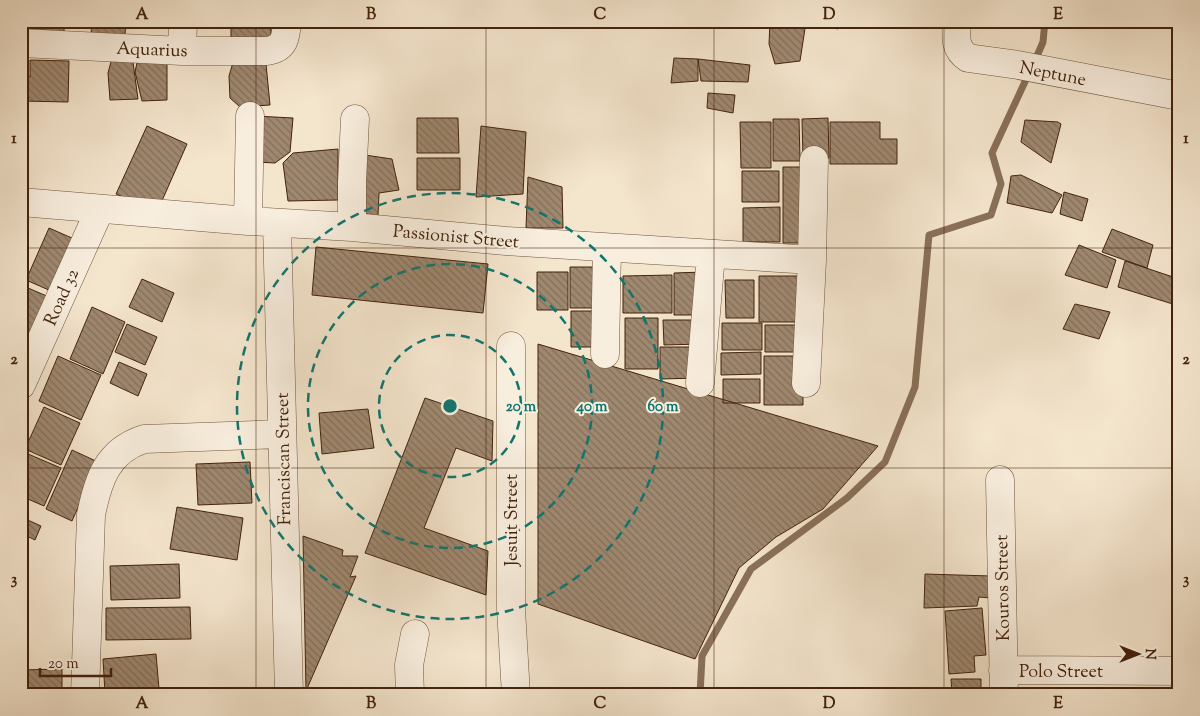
<svg xmlns="http://www.w3.org/2000/svg" width="1200" height="716" font-family="'Sorts Mill Goudy',serif">
  <defs>
    <pattern id="building-back-hatch" width="6" height="6" patternUnits="userSpaceOnUse" patternTransform="scale(1.25)"><rect width="6" height="6" fill="#9f8870"/><path d="M-1 5l2 2M0 0l6 6M5-1l2 2" fill="none" stroke="#836f5a"/></pattern>
  </defs>
  <rect width="100%" height="100%" fill="#f4e5cd"/>
  <filter id="stains"><feTurbulence type="fractalNoise" baseFrequency=".004" numOctaves="4"/><feColorMatrix values="0 0 0 0 .2 0 0 0 0 .09 0 0 0 0 .02 0 0 0 .5 -.17"/></filter>
  <radialGradient id="worn" r=".72"><stop offset=".6" stop-color="#630" stop-opacity="0"/><stop offset="1" stop-color="#630" stop-opacity=".3"/></radialGradient>
  <g fill="none" stroke-linecap="round" stroke-linejoin="round">
    <path stroke="#897058" stroke-width="7" d="M1034,63L1043,42L1045,21
      M700,695L702,656L751,569L847,498L885,462L915,387L929,235L991,215L1001,184L992,153L1029,73"/>
  </g>
  <path fill="url(#building-back-hatch)" stroke="#43230b" d="M25,21H64V32L25,30Z
    M92,21H126L125,35L91,34Z
    M231,21H271V47H231Z
    M770,21L806,22L800,61L775,64L769,44Z
    M837,21L838,29L806,21Z
    M1173,21H1179V35H1174Z
    M112,58L133,62L138,99L110,100L108,73Z
    M138,58L167,64V100L142,101L135,72Z
    M674,58L698,59V81L671,83Z
    M234,59L266,64L270,105L240,107L230,98L229,76Z
    M698,59L750,65L748,82L701,81Z
    M30,60L69,61L68,102L21,101V76L30,77Z
    M708,93L735,95L733,113L707,108Z
    M255,116L293,118L290,152L275,163L255,162Z
    M417,118H458L459,153H417Z
    M828,118L829,158L803,159L802,119Z
    M773,119H799L800,161H773Z
    M1025,120L1058,122L1061,124L1051,163L1021,142Z
    M740,122H771V168H741Z
    M830,122H880V139H897V164H830Z
    M147,126L187,144L157,212L116,194Z
    M481,126L526,132L523,194L476,197Z
    M338,149V200L288,201L283,163L293,153Z
    M358,154L392,159L399,190L379,193L378,216L360,213Z
    M417,158H460V190H417Z
    M783,167H808L809,243H783Z
    M742,171H779V202H742Z
    M1021,175L1062,195L1052,213L1007,203L1011,176Z
    M528,177L562,187L563,228H526Z
    M1064,192L1088,199L1082,221L1060,214Z
    M780,207V242H743V208Z
    M49,228L81,242L58,294L26,280Z
    M1112,229L1153,245L1147,268L1102,252Z
    M1079,245L1116,260L1107,288L1065,275Z
    M316,247L488,264L483,313L312,295Z
    M1125,261L1179,279V297L1176,305L1118,287Z
    M570,267H600V308H570Z
    M537,272H568V310H537Z
    M704,272V315H674V273Z
    M672,275V313H623V276Z
    M759,276H804L805,322H759Z
    M142,279L174,293L162,322L129,307Z
    M725,280H754V318H726Z
    M21,285L49,297L26,350L21,348Z
    M1075,304L1110,312L1099,339L1063,329Z
    M92,307L125,322L103,374L70,359Z
    M571,311H600V347H571Z
    M625,318H658V369H625Z
    M663,320H701V344L664,345Z
    M722,323H762V350H722Z
    M127,324L157,337L145,365L115,352Z
    M765,325H801V352H765Z
    M538,344L878,446L823,509L776,537L739,568L695,659L538,604Z
    M660,347H699V378L660,379Z
    M761,352V374L721,375V353Z
    M58,356L101,375L81,420L39,401Z
    M764,356H803V405H764Z
    M119,362L147,374L138,396L110,383Z
    M723,379H760V403H723Z
    M425,398L493,421L492,461L456,448L424,528L488,551L486,595L365,553Z
    M44,407L80,423L61,465L25,449Z
    M368,409L374,448L322,454L319,413Z
    M72,450L98,462L72,521L46,509Z
    M21,451L61,468L44,506L21,496Z
    M250,462L252,503L198,505L196,464Z
    M177,507L243,518L237,560L170,549Z
    M21,517L41,526L35,540L21,533Z
    M303,536L343,550L342,556H358L350,577L356,576L306,691Z
    M179,564L180,598L111,600L110,566Z
    M925,574L991,576V598L979,597L977,606L924,608Z
    M190,607L191,639L106,640V608Z
    M982,608L986,655L974,656L975,672L949,674L945,611Z
    M156,654L159,689L105,693L103,659Z
    M62,669V695H21V670Z
    M951,679H981V695H952Z
    M1122,688H1142L1143,695H1122Z
    M1087,690V695H1017V692Z
    M1122,692V695H1092V693Z"/>
  <g fill="none" stroke-linecap="round" stroke-linejoin="round">
    <defs>
      <path id="minor" d="M957,21C956,36 954,49 968,58L1018,65L1179,96
        M21,43L182,51H266C285,49 286,37 287,21
        M182,51L183,21
        M21,202L248,221L352,227L506,241L812,260
        M248,221L250,116
        M277,223L289,695
        M352,227V182L355,119
        M511,346V609L516,695
        M605,354L607,248
        M700,383L711,254
        M806,383L812,260L814,160
        M21,385L100,209
        M1000,480L1004,695
        M1003,670L1179,671
        M85,695L91,515C98,480 107,451 144,439L282,434
        M410,695L409,665L415,634"/>
    </defs>
    <use href="#minor" stroke="#6f543c" stroke-width="29"/>
    <use href="#minor" stroke="#f8eede" stroke-width="28"/>
  </g>
  <path fill="none" stroke="#43230b" stroke-width="1" stroke-opacity="0.55" d="M256,21V695M486,21V695M714,21V695M944,21V695M21,248H1179M21,468H1179"/>
  <g fill="none" stroke="#0f766e" stroke-width="2.5" stroke-dasharray="9 6">
    <circle cx="450" cy="406" r="71"/>
    <circle cx="450" cy="406" r="142"/>
    <circle cx="450" cy="406" r="213"/>
  </g>
  <g text-anchor="middle" stroke-width="4" stroke-linejoin="round" paint-order="stroke">
    <g font-size="18" fill="#43230b" stroke="#f8eede">
      <text transform="translate(152 49) rotate(2)" y="6">Aquarius</text>
      <text transform="translate(1053 73) rotate(11)" y="6">Neptune</text>
      <text transform="translate(456 236) rotate(5)" y="6">Passionist Street</text>
      <text transform="translate(61 297) rotate(-66)" y="6">Road 32</text>
      <text transform="translate(283 459) rotate(-91)" y="6">Franciscan Street</text>
      <text transform="translate(511 520) rotate(-90)" y="6">Jesuit Street</text>
      <text transform="translate(1002 588) rotate(-91)" y="6">Kouros Street</text>
      <text x="1061" y="677">Polo Street</text>
    </g>
  </g>
  <circle cx="450" cy="406" r="8" fill="#0f766e" stroke="#f8eede" stroke-width="2.5"/>
  <g font-size="15" text-anchor="middle" font-weight="bold" fill="#0f766e" stroke="#f8eede" stroke-width="4" stroke-linejoin="round" paint-order="stroke">
    <text x="521" y="411">20 m</text>
    <text x="592" y="411">40 m</text>
    <text x="663" y="411">60 m</text>
  </g>
  <rect width="1200" height="716" fill="none" stroke="#f4e5cd" stroke-width="55"/>
  <g transform="translate(1138 654) rotate(90)" stroke="#f8eede" stroke-width="4" paint-order="stroke">
  <path d="M0-4L9 19L0 12L-9 19Z" fill="#43230b"/>
  <text y="-8" font-size="14" font-weight="bold" text-anchor="middle" fill="#43230b">N</text>
  </g>
  <path d="M40 668v8h71v-8" fill="none" stroke="#43230b" stroke-width="2.5"/>
  <text x="48" y="668" font-size="15" fill="#43230b" stroke="#f8eede" stroke-width="4" paint-order="stroke">20 m</text>
  <rect x="28" y="28" width="1144" height="660" fill="none" stroke="#43230b" stroke-width="2"/>
  <g font-size="16" text-anchor="middle" font-weight="bold" fill="#43230b">
    <text x="142" y="19">A</text>
    <text x="371" y="19">B</text>
    <text x="600" y="19">C</text>
    <text x="829" y="19">D</text>
    <text x="1058" y="19">E</text>
    <text x="14" y="143">1</text>
    <text x="1186" y="143">1</text>
    <text x="14" y="364">2</text>
    <text x="1186" y="364">2</text>
    <text x="14" y="584">3</text>
    <text x="1186" y="584">3</text>
    <text x="142" y="708">A</text>
    <text x="371" y="708">B</text>
    <text x="600" y="708">C</text>
    <text x="829" y="708">D</text>
    <text x="1058" y="708">E</text>
  </g>
  <rect width="100%" height="100%" filter="url(#stains)"/>
  <rect width="100%" height="100%" fill="url(#worn)"/>
</svg>
